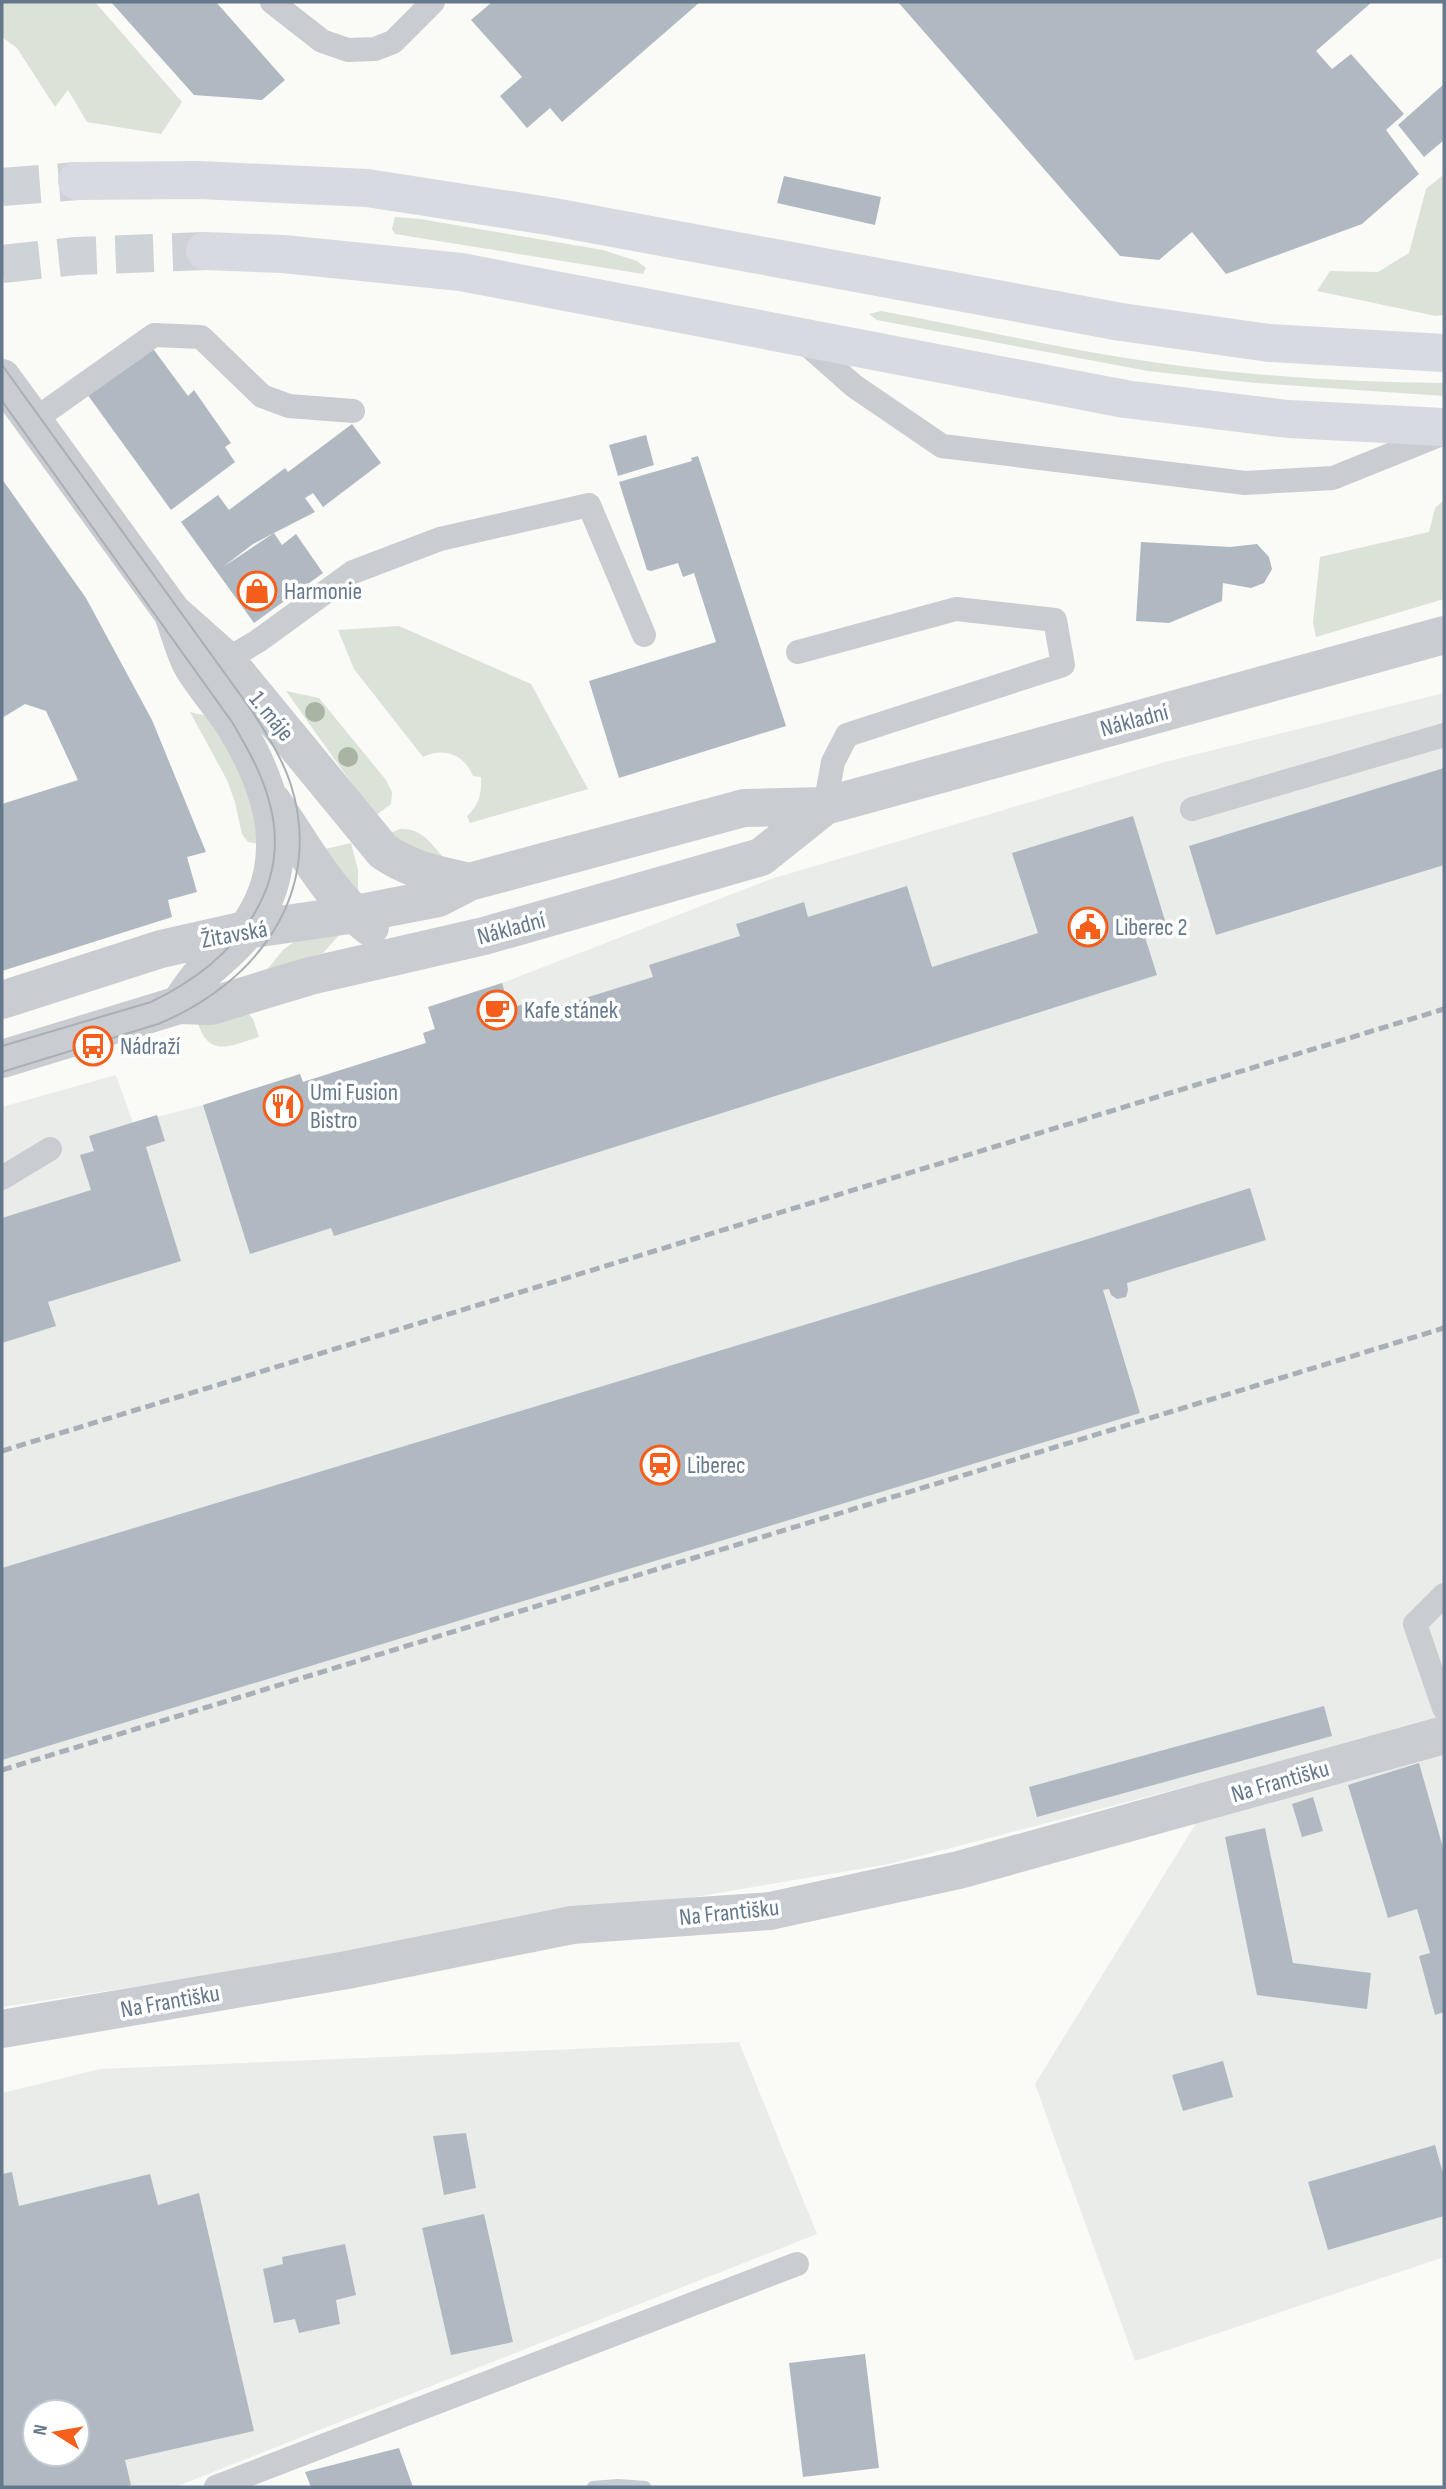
<svg xmlns="http://www.w3.org/2000/svg" width="1446" height="2489" font-family="'Sofia Sans Condensed',sans-serif">
  <rect width="100%" height="100%" fill="#fafaf7"/>
  <path fill="#eaecea" fill-rule="evenodd" d="M1444,693V2257L1135,2361L1035,2084L1198,1820L1262,1767L889,1864L489,1932L2,2007V1107L116,1075L133,1123L203,1105L300,1074L303,1082L426,1043L423,1033L435,1028L428,1007L502,983L771,879L1165,762Z
    M739,2042L817,2234L175,2487H2V2093L100,2069ZM35,2412H77V2454H35Z"/>
  <path fill="#dbe2d8" d="M2,2H95L182,102L161,134L87,122L68,90L55,107L17,48L2,37Z
    M1444,174V315L1436,316L1317,291L1330,271L1378,272L1409,253L1426,189Z
    M395,217L420,219L603,250L637,261L646,268L643,274L395,234L392,229Z
    M881,311C963,326 1044,345 1126,358C1231,375 1338,382 1444,383V396L1256,383L1148,371L877,320L869,314Z
    M1444,500V599L1316,637L1313,622L1320,557L1429,532L1435,508Z
    M399,626L531,684L588,789L470,823L467,816C479,805 482,793 481,777L473,776C464,754 444,747 423,757L354,669L338,630Z
    M286,691L319,698L386,780L392,792L391,804L375,816Z
    M190,712L208,716L247,779L258,844L248,842L242,834L235,802L227,780Z
    M400,829C421,828 430,842 443,857L431,859L388,834Z
    M351,843L358,870V896L320,850Z
    M342,932L323,953L265,972L283,950L295,941Z
    M248,1013L253,1019L259,1037C231,1045 209,1059 198,1023Z"/>
  <g fill="none" stroke-linecap="round" stroke-linejoin="round">
    <path stroke="#c3cdd3" stroke-width="12" d="M593,2487L618,2485L645,2487"/>
  </g>
  <path fill="#b0b9c1" fill-rule="evenodd" d="M111,2H216L285,80L262,100L194,95Z
    M492,2H700L562,122L550,108L527,128L500,96L522,77L471,20Z
    M898,2H1372L1316,51L1332,69L1351,54L1404,114L1386,130L1419,174L1362,224L1226,274L1192,232L1159,260L1120,256Z
    M1444,84V140L1424,157L1398,125Z
    M784,176L881,197L875,225L777,203Z
    M148,349L154,350L188,396L194,390L231,443L225,447L235,462L171,510L87,394Z
    M352,424L381,463L323,507L313,493L305,498L315,512L274,533L282,545L296,534L323,573L254,623L181,522L218,495L229,510L285,468L288,472ZM274,533L223,567L253,544Z
    M646,435L654,465L618,476L609,445Z
    M698,456L786,726L619,778L589,681L716,642L694,573L683,577L678,563L651,571L647,570L619,482L692,461L691,458Z
    M2,479L86,598L152,720L206,852L187,857L197,892L168,900L172,917L2,971V804L78,780L46,711L25,704L2,718Z
    M1141,542L1230,547L1257,544L1269,557L1272,569L1264,583L1251,588L1223,583L1222,601L1169,623L1136,621Z
    M1444,768V865L1216,935L1189,846Z
    M1133,816L1167,927L1144,934L1157,975L334,1236L331,1228L250,1254L203,1105L300,1074L303,1082L426,1043L423,1033L435,1029L428,1007L502,983L510,1009L523,1004L527,1016L653,977L649,965L740,936L736,924L804,902L808,917L907,886L932,967L1038,933L1012,853Z
    M157,1115L165,1141L146,1147L181,1261L48,1302L56,1326L2,1343V1218L91,1190L80,1155L94,1151L89,1136Z
    M1250,1188L1266,1240L1127,1283L1128,1290L1126,1297L1117,1299L1111,1295L1109,1289L1103,1290L1140,1413L2,1760V1568L1088,1239Z
    M1324,1706L1332,1736L1037,1817L1029,1787Z
    M1419,1763L1444,1851V2012L1435,2015L1419,1956L1430,1953L1417,1909L1388,1918L1348,1785Z
    M1313,1797L1323,1831L1302,1837L1292,1804Z
    M1265,1828L1293,1963L1371,1973L1367,2009L1257,1995L1225,1837Z
    M1223,2061L1233,2097L1183,2111L1172,2075Z
    M466,2133L476,2188L444,2195L433,2136Z
    M1435,2145L1444,2177V2216L1328,2250L1308,2182Z
    M12,2172L19,2206L150,2174L158,2205L199,2193L254,2431L125,2460L131,2485L124,2487H2V2174ZM35,2412H77V2454H35Z
    M484,2214L513,2342L451,2355L422,2228Z
    M345,2244L356,2295L336,2300L340,2324L299,2333L295,2319L274,2323L263,2269L283,2264L282,2257Z
    M865,2354L879,2468L803,2477L789,2363Z
    M399,2448L413,2487H311L305,2472Z"/>
  <g fill="none" stroke-linecap="round" stroke-linejoin="round">
    <path stroke="#cdd3d7" stroke-width="38" stroke-dasharray="38 19" stroke-linecap="butt" d="M2,187L77,181
      M2,264L76,256L205,251"/>
    <path stroke="#c9cdd1" stroke-width="24" d="M272,2L322,41L348,50L375,49L393,42L433,2
      M801,339L854,386L942,446L1245,483L1333,478L1444,433
      M34,420L154,335L201,337L262,396L289,406L353,411
      M798,652L956,609L1055,620L1063,665L847,735L833,762L825,806
      M226,660L258,641L353,572L440,539L589,505L644,635
      M1192,809L1444,735
      M2,1178L50,1149
      M1444,1595L1415,1624L1444,1708
      M216,2487L797,2264"/>
    <path stroke="#c9cdd1" stroke-width="38" d="M2,378L172,612L226,660L383,851C412,871 436,874 469,882
      M174,617C180,633 184,652 193,667C205,687 221,704 234,724C274,789 296,862 247,929C235,947 216,959 201,975C193,984 186,995 179,1005
      M272,801C302,844 327,894 370,927
      M2,1000L161,949L245,930L356,914L438,898L469,882L744,808L825,806L1444,635
      M2,1059L179,1005L211,1006L310,976L484,936L761,857L825,806
      M2,2029L347,1970L572,1925L770,1911L959,1870L1444,1735"/>
    <path stroke="#d7dbe1" stroke-width="38" d="M77,181L199,180L367,188L548,216L1121,322L1269,343L1444,353
      M205,251L283,254L461,272L1125,399L1288,419L1444,427"/>
    <path stroke="#a8afb6" stroke-width="2" d="M2,365L252,711C266,733 281,756 290,782C326,891 258,983 158,1024L2,1072
      M2,401L232,722C246,746 259,768 267,794C298,889 232,963 151,1002L2,1046"/>
    <path stroke="#a8afb6" stroke-width="5" stroke-dasharray="10 5" stroke-linecap="butt" d="M2,1451L1444,1009
      M2,1770L1444,1328"/>
  </g>
  <g fill="#a8b5a4">
    <circle cx="315" cy="712" r="10"/>
    <circle cx="348" cy="757" r="10"/>
  </g>
  <defs>
    <symbol id="shop-ring" viewBox="-11 -11 22 22"><circle r="9.5" fill="#fff" stroke="#f65e1b" stroke-width="1.5"/><path d="M-5-2.5h2.3a2.7 3.5 0 0 1 5.4 0H5L5.5 6h-11ZM-1.5-2.5h3a1.5 2.3 0 0 0-3 0Z" fill="#f65e1b"/></symbol>
    <symbol id="civic-ring" viewBox="-11 -11 22 22"><circle r="9.5" fill="#fff" stroke="#f65e1b" stroke-width="1.5"/><path d="M-.6-6.5H3V-4.5H.6V-3L4-1V1h2V6H-6V1h2V-1L-.6-3ZM-1.2 2.5V6h2.4V2.5Z" fill="#f65e1b"/></symbol>
    <symbol id="cafe-ring" viewBox="-11 -11 22 22"><circle r="9.5" fill="#fff" stroke="#f65e1b" stroke-width="1.5"/><path d="M-5.5-4.5H6V0H3Q3 3.5 0 3.5H-2.5Q-5.5 3.5-5.5 0ZM3-3.2v2h1.7v-2ZM-6 4.5H4V6H-6Z" fill="#f65e1b"/></symbol>
    <symbol id="bus-ring" viewBox="-11 -11 22 22"><circle r="9.5" fill="#fff" stroke="#f65e1b" stroke-width="1.5"/><path d="M-5-6H5V4H4V6H2V4H-2V6H-4V4H-5ZM-3.5-4V0h7V-4ZM-3.5 1.2v1.5H-2V1.2ZM2 1.2v1.5H3.5V1.2Z" fill="#f65e1b"/></symbol>
    <symbol id="restaurant-ring" viewBox="-11 -11 22 22"><circle r="9.5" fill="#fff" stroke="#f65e1b" stroke-width="1.5"/><path d="M-5-6h1v4h1v-4h1v4h1v-4h1v5L-1.5 .5V6h-2V.5L-5-1ZM5-6V6H3V1.5H1.5Q1.5-4 5-6Z" fill="#f65e1b"/></symbol>
    <symbol id="station-ring" viewBox="-11 -11 22 22"><circle r="9.5" fill="#fff" stroke="#f65e1b" stroke-width="1.5"/><path d="M-3-6H3Q5-6 5-4V2Q5 4 3 4L4.5 6H3L1.5 4h-3L-3 6H-4.5L-3 4Q-5 4-5 2V-4Q-5-6-3-6ZM-3.5-4v3h7v-3ZM-3.5 1v1.5H-2V1ZM2 1v1.5H3.5V1Z" fill="#f65e1b"/></symbol>
  </defs>
  <g fill-rule="evenodd">
    <use href="#shop-ring" x="235" y="569" width="44" height="44"/>
    <use href="#civic-ring" x="1066" y="905" width="44" height="44"/>
    <use href="#cafe-ring" x="475" y="988" width="44" height="44"/>
    <use href="#bus-ring" x="71" y="1024" width="44" height="44"/>
    <use href="#restaurant-ring" x="261" y="1084" width="44" height="44"/>
    <use href="#station-ring" x="638" y="1443" width="44" height="44"/>
  </g>
  <g text-anchor="middle" stroke-width="7" stroke-linejoin="round" paint-order="stroke">
    <g font-size="24" fill="#65788c" stroke="#fff" text-anchor="start">
      <text x="284" y="599">Harmonie</text>
      <text x="1115" y="935">Liberec 2</text>
      <text x="524" y="1018">Kafe stánek</text>
      <text x="120" y="1054">Nádraží</text>
      <text x="310" y="1100">Umi Fusion<tspan x="310" dy="28">Bistro</tspan></text>
      <text x="687" y="1473">Liberec</text>
    </g>
    <g font-size="24" fill="#65788c" stroke="#fff">
      <text transform="translate(272 716) rotate(51)" y="8">1. máje</text>
      <text transform="translate(1134 720) rotate(-15)" y="8">Nákladní</text>
      <text transform="translate(511 928) rotate(-15)" y="8">Nákladní</text>
      <text transform="translate(234 934) rotate(-10)" y="8">Žitavská</text>
      <text transform="translate(1280 1781) rotate(-16)" y="8">Na Františku</text>
      <text transform="translate(729 1912) rotate(-6)" y="8">Na Františku</text>
      <text transform="translate(170 2001) rotate(-10)" y="8">Na Františku</text>
    </g>
  </g>
  <rect width="1446" height="2489" fill="none" stroke="#65788c" stroke-width="7"/>
  <g transform="translate(56 2433) rotate(281)"><circle r="33" fill="#ffffff" stroke="#c1c9d1" stroke-width="2"/>
  <path d="M0-5L12 26L0 18L-12 26Z" fill="#f65e1b"/>
  <text y="-10" font-size="19" font-weight="bold" text-anchor="middle" fill="#65788c">N</text>
  </g>
</svg>
